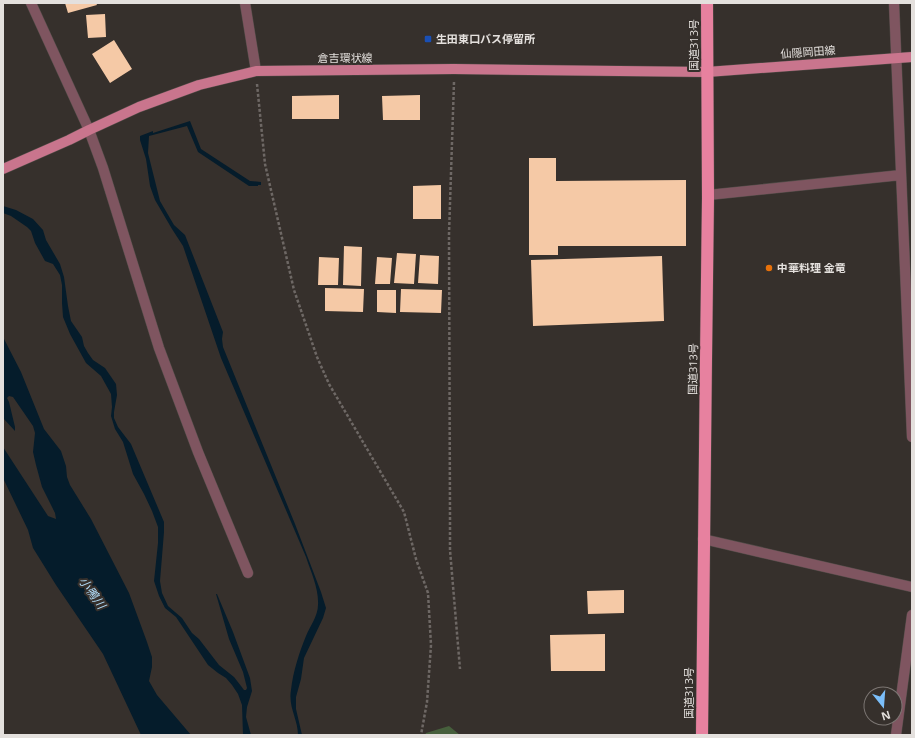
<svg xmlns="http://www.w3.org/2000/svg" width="915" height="738" font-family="'Open Sans','Noto Sans JP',sans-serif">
  <rect width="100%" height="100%" fill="#36302c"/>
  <path fill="#465f3c" d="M449,726L460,735H425L426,733Z"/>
  <path fill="#051c2b" d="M190,121L201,149L250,181L261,182V185H258V186H249L198,152L187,126L149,136L148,153L160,201L174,225L185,235L223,332L222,339L223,347L295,524L321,592L326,608L323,618L304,658L301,679L296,697V709L302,735H298C298,719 288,707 291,690C293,672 299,653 306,636C310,626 318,616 318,605C319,589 311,572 306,557L221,358L183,246L172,229L155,200L150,186L146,159L140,140V136L153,131V133Z
    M3,206L16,210L33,219L43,230L46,240L60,264L64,277L68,306L71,321L82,337L84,346L88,353L93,360L105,368L116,384L117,395L114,412V418L118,427L131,444L164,522V532L160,581L162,593L168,606L182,618L192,633L199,639L219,665L234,677L241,686L244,690H246L247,688L243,672L229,639L216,594H217L233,632L250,678L252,691L247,707L246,717L251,735H243L242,705L238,694L232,685L226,678L218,673L208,665L176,617L165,608L159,596L154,581L158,543V527L152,511L144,494L133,474L123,442L115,429L111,416L112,407L111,394L101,376L86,363L70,334L63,317L62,303V285L60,275L53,264L45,261L35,243L31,231L27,227L11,216L3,213Z
    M3,337L21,372L44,429L61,451L66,466L67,477L70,485L91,519L129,593L147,642L152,657V667L149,681L157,695L191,735H141L103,654L56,585L33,548L28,530L3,478V447L48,516L56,519L55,513L42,487L36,465L33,452L35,433L33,426L13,397L9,396L7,398L9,402L15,427V431L3,418Z"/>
  <path fill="#f5c9a6" d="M65,3H96L97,5L68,13Z
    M105,14L106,37L88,38L86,15Z
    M114,40L132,69L110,83L92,54Z
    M339,95V119H292V96Z
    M420,95V120H383L382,96Z
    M529,158H556V181L686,180V246H558V255H529Z
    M441,185V219H413V186Z
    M344,246L362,247L361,286L343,285Z
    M397,253L416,254L414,284L394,283Z
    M420,255L439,256L438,284L418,283Z
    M662,256L664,321L533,326L531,260Z
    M319,257L339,258L338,285H318Z
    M377,257L392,258L390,284H375Z
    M325,288L364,289L363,312L325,311Z
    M401,289L442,290L441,313L400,312Z
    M377,290H396V313L377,312Z
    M624,590V613L588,614L587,591Z
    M605,634V671H551L550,635Z"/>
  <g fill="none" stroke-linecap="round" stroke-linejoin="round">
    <defs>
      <path id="minor" d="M31,3L89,130L103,168L159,348L198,452L248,573
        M245,3L256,71
        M894,3L912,437
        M708,195L901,175
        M703,539L912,587
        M896,735L912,615"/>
      <path id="major" d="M3,169L69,140L89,130L139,107L199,85L256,71L454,69L707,72L912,57"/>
      <path id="highway" d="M702,735C703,556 706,377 708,198C708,133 707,68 707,3"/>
    </defs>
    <use href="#minor" stroke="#524c48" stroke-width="11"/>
    <use href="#major" stroke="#524c48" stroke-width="11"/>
    <use href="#highway" stroke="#524c48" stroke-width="13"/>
    <path stroke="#6e6865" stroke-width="2.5" stroke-dasharray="3 2" stroke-linecap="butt" d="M454,82L449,234L450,516V550L460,669
      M257,84L265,164L294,290L317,357L329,384L404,512L416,559L428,593L431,645L427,702L421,735"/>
    <use href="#minor" stroke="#7f5560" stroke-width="10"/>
    <use href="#major" stroke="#c9758d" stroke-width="10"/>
    <use href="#highway" stroke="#e7819f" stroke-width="12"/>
  </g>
  <rect fill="#1a4fb4" stroke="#36302c" stroke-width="1.5" x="424" y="35" width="8" height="8" rx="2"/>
  <circle fill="#e8710a" stroke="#36302c" stroke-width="1.5" cx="769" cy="268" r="4"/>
  <g text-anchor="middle" stroke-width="4" stroke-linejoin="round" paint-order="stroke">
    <g font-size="11" font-weight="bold" fill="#e4e0dd" stroke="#36302c" text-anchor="start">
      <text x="436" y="43">生田東口バス停留所</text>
      <text x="777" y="272">中華料理 金竜</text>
    </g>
    <g font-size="11" fill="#e4e0dd" stroke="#36302c">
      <text transform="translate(694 45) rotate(-90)" y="4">国道313号</text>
      <text transform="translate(808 52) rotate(-4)" y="4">仙隠岡田線</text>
      <text x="345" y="62">倉吉環状線</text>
      <text transform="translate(693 369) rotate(-89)" y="4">国道313号</text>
      <text transform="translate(689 693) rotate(-90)" y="4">国道313号</text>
    </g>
    <g font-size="12" font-style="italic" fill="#b1dbf7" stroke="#36302c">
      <text transform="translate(92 593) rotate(54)" y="4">小鴨川</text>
    </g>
  </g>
  <rect width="915" height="738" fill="none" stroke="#e4e0dd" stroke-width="8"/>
  <g transform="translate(883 706) rotate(163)"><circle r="19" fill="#36302c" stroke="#7c7673"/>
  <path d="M0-3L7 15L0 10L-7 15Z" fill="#7bbef9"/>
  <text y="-6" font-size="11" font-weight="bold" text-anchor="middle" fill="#e4e0dd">N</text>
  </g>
</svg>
